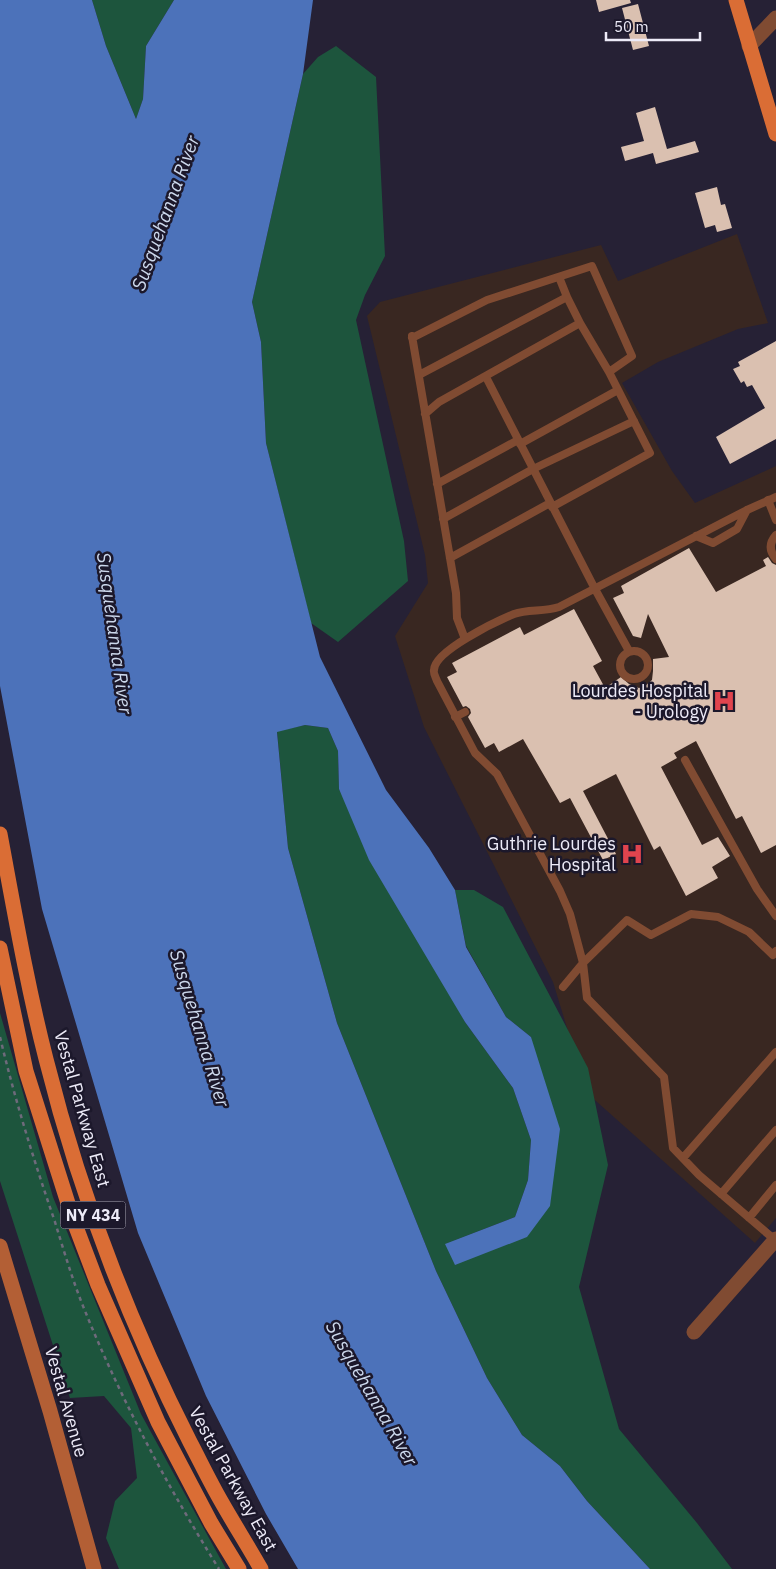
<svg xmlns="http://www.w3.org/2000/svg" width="776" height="1569" font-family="'IBM Plex Sans',sans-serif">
  <rect width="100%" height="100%" fill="#262135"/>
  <path fill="#392721" d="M737,234L768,323L738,329L658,362L622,383L672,471L695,503L776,466V1218L755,1243L587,1093L553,982L424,727L395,636L428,583L425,555L367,316L380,302L601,245L618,281Z"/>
  <path fill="#1d553d" d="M92,0H174L146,46L143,99L136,119L106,46Z
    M336,46L376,77L385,256L365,295L356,320L404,541L408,581L338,642L311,623L266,443L261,342L252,302L303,74L318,57Z
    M305,725L328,728L338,751L339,789L465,1022L513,1088L531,1140L528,1180L515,1217L445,1244L550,1205L531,1037L506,1017L466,946L455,890H474L503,907L588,1068L608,1165L579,1287L619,1429L697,1523L732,1569H650L587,1501L560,1466L522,1435L487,1378L436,1271L337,1023L288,848L277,731Z
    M0,1013L53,1197L141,1414L226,1569H119L106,1538L115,1501L137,1478L131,1428L104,1396L70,1398L0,1181Z"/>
  <path fill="#4c72ba" d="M0,0H92L106,46L136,119L143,99L146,46L174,0H313L303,74L252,302L261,342L266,443L320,657L386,790L429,848L455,890L466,947L506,1017L531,1037L560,1129L550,1206L527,1237L455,1265L445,1244L515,1217L528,1180L531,1140L513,1088L465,1022L369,860L339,789L338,751L328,728L305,725L277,732L288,848L337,1023L436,1271L487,1378L522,1435L560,1466L587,1501L650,1569H298L266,1514L206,1396L138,1233L42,909L0,686Z"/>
  <path fill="#dac0b0" d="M596,0H630L631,3L599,12Z
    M638,4L649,46L633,50L622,8Z
    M655,107L667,149L695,141L699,152L656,164L653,153L625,161L621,147L644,141L636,113Z
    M717,187L721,205L725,204L732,228L717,232L715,225L705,228L695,193Z
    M776,341V439L730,464L716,437L765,408L752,385L747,387L744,381L741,383L733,369L740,366L738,362Z
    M689,548L716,592L766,566L763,560L768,557L772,563L776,565V845L761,853L742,816L736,819L696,741L674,753L677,758L661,767L702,845L718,837L730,856L712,867L718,878L686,896L660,846L654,850L616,774L583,791L616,854L603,860L570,798L560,803L523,739L499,752L494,743L485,748L468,717L471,713L470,709L466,706L463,707L447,677L457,672L452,663L520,627L524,635L574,609L602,661L593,666L605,688L621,677L629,684L639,688L645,686L652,680L653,671V659L669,657L648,614L641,638L633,636L613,598L624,593L621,586Z"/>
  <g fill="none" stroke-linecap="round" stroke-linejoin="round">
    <path stroke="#6e6a7b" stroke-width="2.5" stroke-dasharray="4 4" stroke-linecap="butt" d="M0,1037C15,1100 34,1161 55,1222C63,1248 71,1275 81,1301C118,1394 166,1484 219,1569"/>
    <path stroke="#804b32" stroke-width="8" d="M559,277L567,297
      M412,336L456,593L457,618L465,639
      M412,338L487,300L592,266L632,356L609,372L580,323L567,297L419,375
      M486,377L595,589L629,651
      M425,414L439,402L580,323
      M520,444L618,390
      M437,484L518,440
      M768,500L776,520
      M552,507L650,453L609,372
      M443,519L533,469L634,421
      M776,535C769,543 769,551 776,559
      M696,536L713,543L737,529L747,510
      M450,558L550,503
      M620 665a14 14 0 1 1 28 0a14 14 0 1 1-28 0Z
      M455,717L465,712
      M685,760L757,889L776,916
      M563,987L583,963L570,914L560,891L497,774L475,753L437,681C436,678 433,673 434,670C434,651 497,621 514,614C528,609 544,612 559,607L747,510L776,497
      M683,1158L776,1052
      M721,1194L776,1130
      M749,1218L776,1185
      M775,1240L699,1175L673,1148L664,1077L587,998L583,963L627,920L651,935L691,914L718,917L749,932L773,955L776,951"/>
    <path stroke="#804b32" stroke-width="15" d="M749,46L776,18
      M694,1332L776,1239"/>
    <path stroke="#b35f35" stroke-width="15" d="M0,1246L50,1411L94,1569"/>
    <path stroke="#da6d35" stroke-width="15" d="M736,0L776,134
      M0,834C14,909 27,985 46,1059C79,1191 128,1320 190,1442C200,1461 210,1482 221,1501C234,1524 248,1546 261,1569
      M0,948L26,1071L73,1219L98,1285L158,1422L211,1523L239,1569"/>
  </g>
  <defs>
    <symbol id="hospital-bare" viewBox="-9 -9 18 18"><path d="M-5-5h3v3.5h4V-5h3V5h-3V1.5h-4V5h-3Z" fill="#e0444e" stroke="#1c182b" stroke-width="2.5" paint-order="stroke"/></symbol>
  </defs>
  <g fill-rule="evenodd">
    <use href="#hospital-bare" x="708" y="685" width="32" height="32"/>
    <use href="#hospital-bare" x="616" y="838" width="32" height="32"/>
  </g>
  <g text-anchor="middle" stroke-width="5" stroke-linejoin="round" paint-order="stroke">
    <rect fill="#1c182b" stroke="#aeacba" stroke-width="1" x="60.5" y="1201.5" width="65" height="27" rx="4"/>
    <g font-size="16" font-weight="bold" fill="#edebf8">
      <text x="93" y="1221">NY 434</text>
    </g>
    <g font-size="18" fill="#edebf8" stroke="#1c182b" text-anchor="end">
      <text x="708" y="697">Lourdes Hospital<tspan x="708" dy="21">- Urology</tspan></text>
      <text x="616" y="850">Guthrie Lourdes<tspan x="616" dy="21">Hospital</tspan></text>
    </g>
    <g font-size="18" fill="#edebf8" stroke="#1c182b">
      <text transform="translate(82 1109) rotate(74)" y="6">Vestal Parkway East</text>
      <text transform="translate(66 1402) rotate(74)" y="6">Vestal Avenue</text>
      <text transform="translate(233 1479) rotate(61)" y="6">Vestal Parkway East</text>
    </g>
    <g font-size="19" font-style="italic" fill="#ccd8ec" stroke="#1c182b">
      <text transform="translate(165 213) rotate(-70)" y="7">Susquehanna River</text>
      <text transform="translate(115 633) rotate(82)" y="7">Susquehanna River</text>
      <text transform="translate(200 1028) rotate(73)" y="7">Susquehanna River</text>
      <text transform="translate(372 1393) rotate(60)" y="7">Susquehanna River</text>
    </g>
  </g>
  <path d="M606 32v8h94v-8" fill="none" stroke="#edebf8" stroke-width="2.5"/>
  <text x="614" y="32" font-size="15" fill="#edebf8" stroke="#1c182b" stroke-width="4" paint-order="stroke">50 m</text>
</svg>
